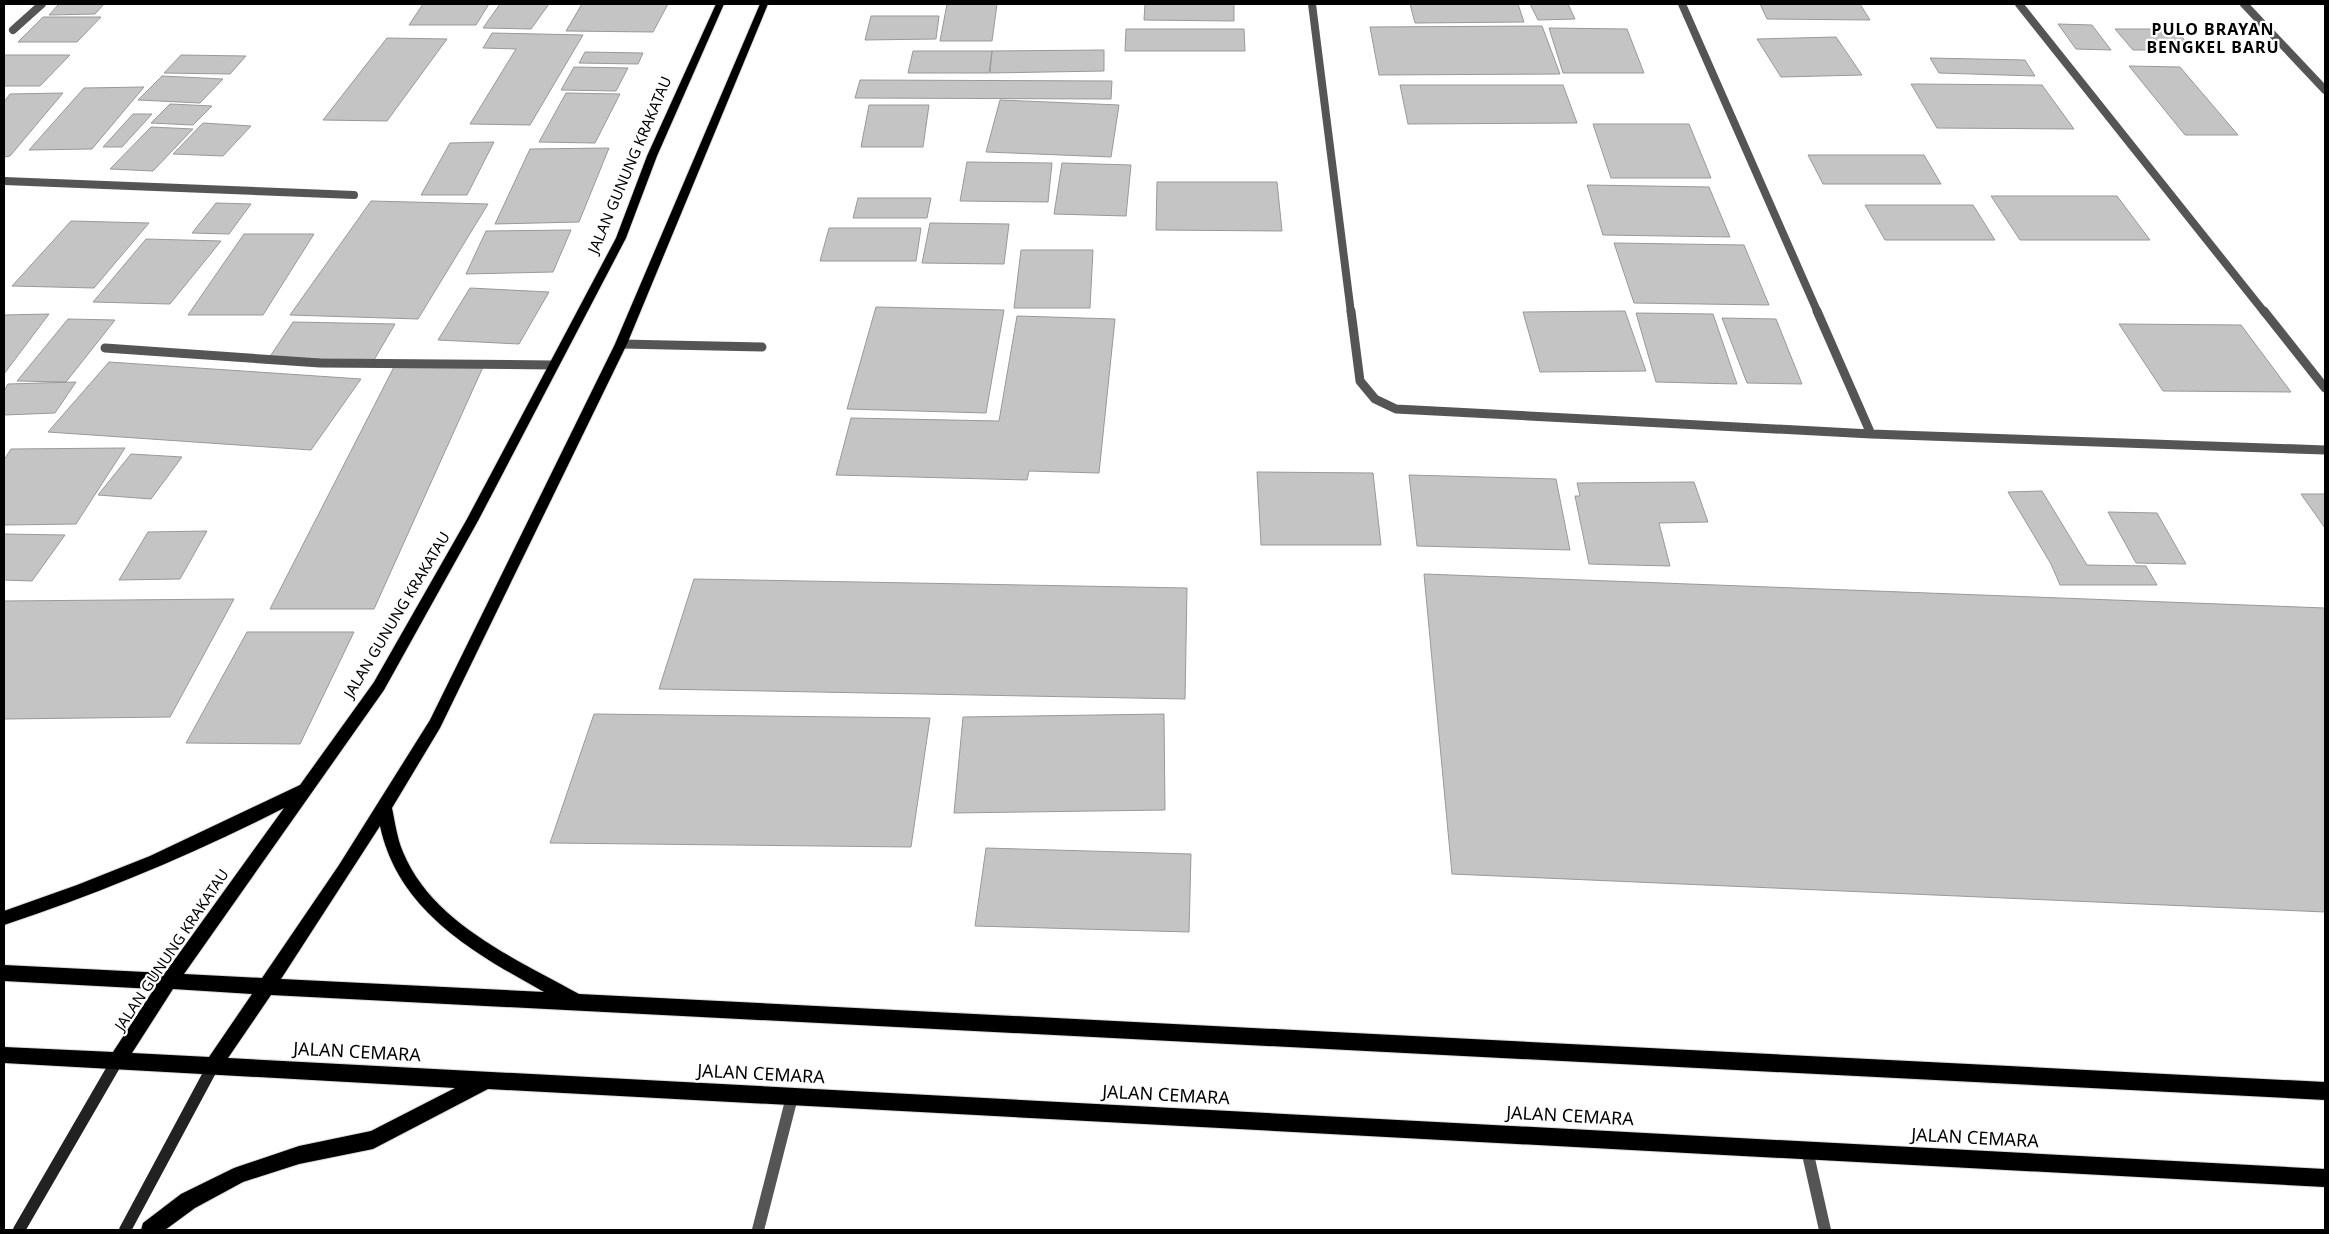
<svg xmlns="http://www.w3.org/2000/svg" width="2329" height="1234" font-family="'Noto Sans',sans-serif">
  <rect width="100%" height="100%" fill="#fff"/>
  <path fill="#c4c4c4" stroke="#999" d="M59,4H104L95,14L49,15Z
    M423,4H489L476,25H409Z
    M500,4H549L531,29L483,28Z
    M582,4H668L653,32L566,31Z
    M947,4H997L992,41H940Z
    M1145,4H1234V21L1144,20Z
    M1410,4H1518L1524,22L1415,23Z
    M1530,4H1568L1575,19L1538,20Z
    M1760,4H1860L1870,20L1767,19Z
    M871,16H939L936,39L865,40Z
    M43,17H101L77,42H18Z
    M2058,24L2092,25L2111,50L2076,49Z
    M1542,26L1560,74L1379,75L1370,27Z
    M1549,28L1627,29L1644,73H1563Z
    M1126,29H1244L1245,51H1125Z
    M2115,29H2175L2193,50H2133Z
    M492,33L583,35L530,125L470,124L516,49L483,48Z
    M1836,37L1862,75L1781,77L1757,39Z
    M387,38L447,39L387,121L323,120Z
    M1104,50V71L990,73L992,51Z
    M913,51H992L989,73H908Z
    M585,52L643,53L638,64L579,63Z
    M4,55H70L40,86H4Z
    M181,55L246,56L230,74L164,73Z
    M1930,58L2025,60L2035,76L1939,73Z
    M2129,66L2180,67L2238,135H2185Z
    M574,67L628,68L616,91L561,90Z
    M162,76L223,79L200,103L138,100Z
    M860,80L1112,81L1111,99L855,98Z
    M1911,84L2042,85L2074,129L1937,128Z
    M1400,85H1563L1577,123L1408,124Z
    M144,87L92,149L29,150L84,88Z
    M63,93L10,156L4,157V102L10,94Z
    M566,93L620,94L595,143L539,142Z
    M1000,100L1119,105L1111,157L986,152Z
    M170,104L212,106L193,125L151,123Z
    M869,105H929L923,147H861Z
    M133,114H152L122,147H103Z
    M203,123L251,126L223,156L173,154Z
    M1593,124H1689L1711,178H1611Z
    M151,127L193,129L153,171L110,169Z
    M494,142L467,195H421L450,143Z
    M609,148L579,222L495,224L530,149Z
    M1808,155H1924L1941,184H1823Z
    M967,162L1052,163L1048,202L960,201Z
    M1062,163L1131,165L1126,216L1054,214Z
    M1157,182H1277L1282,231L1156,230Z
    M1587,185L1709,187L1730,237L1603,235Z
    M1991,196H2117L2150,240H2020Z
    M858,198H931L927,218H853Z
    M371,201L488,204L418,319L290,315Z
    M216,203L251,204L229,234L192,233Z
    M1865,205H1973L1995,240H1885Z
    M71,221L149,223L94,288L12,286Z
    M930,223L1009,224L1004,264L922,263Z
    M829,228H921L916,261H820Z
    M571,230L553,272L466,274L486,231Z
    M244,234H314L263,315H188Z
    M146,239L221,241L170,304L93,302Z
    M1614,243L1744,245L1769,305L1634,303Z
    M1021,250H1093L1090,308H1014Z
    M470,288L549,292L519,344L438,340Z
    M876,307L1004,310L986,413L847,409Z
    M1625,311L1646,371L1540,372L1523,312Z
    M1636,313L1713,314L1737,384L1656,382Z
    M49,314L4,374V315Z
    M1017,316L1115,319L1099,473L1029,471L1027,480L836,475L851,418L999,421Z
    M1722,318L1776,319L1802,384L1747,383Z
    M68,319L115,320L66,382L17,381Z
    M293,322L395,324L374,360L269,358Z
    M2119,324L2241,325L2291,392L2163,391Z
    M109,362L361,379L311,450L48,432Z
    M394,367H483L374,609H270Z
    M76,382L55,413L4,415V391L8,384Z
    M125,448L76,524L4,525V460L11,449Z
    M131,454L182,457L151,499L98,495Z
    M1257,472L1373,473L1381,545H1261Z
    M1409,475L1556,479L1570,550L1417,546Z
    M1694,482L1708,522L1659,523L1670,566L1589,564L1575,496H1580L1577,483Z
    M2042,491L2087,565L2146,566L2157,585H2060L2051,564L2008,492Z
    M2301,494H2325V528Z
    M2108,512L2157,513L2186,564L2136,563Z
    M207,531L180,579L119,580L148,532Z
    M4,534L65,535L32,581L4,580Z
    M1424,574L2325,608V912L1452,874Z
    M694,579L1187,588L1185,699L659,689Z
    M234,599L170,717L4,719V601Z
    M247,632H354L300,744L186,743Z
    M594,714L930,718L911,847L550,843Z
    M1164,714L1165,810L954,813L963,717Z
    M986,848L1191,854L1189,932L975,926Z"/>
  <g fill="none" stroke-linecap="round" stroke-linejoin="round">
    <defs>
      <path id="trunk" d="M716,4H724L657,156L626,238L479,519L384,690L184,974L262,978L339,865L430,720L615,344L760,4H768L627,344L440,728L392,808C395,822 397,838 403,852C432,923 516,959 579,994L2325,1082V1100L271,995L228,1058L2325,1169V1187L488,1089L373,1149L299,1164L243,1182L195,1208L165,1230H141L143,1223L181,1194L234,1168L299,1146L371,1131L455,1088L4,1063V1047L113,1052L154,989L4,981V965L165,973L284,808C193,854 100,893 4,925V911L77,885L150,856L300,785L374,682L467,519L616,238L647,156ZM380,826C398,911 474,953 544,992L281,979ZM173,989L252,994L209,1057L132,1053Z"/>
    </defs>
    <use href="#trunk" stroke="#dbdbdb" stroke-width="2"/>
    <path stroke="#555" stroke-width="9" d="M621,344L762,347"/>
    <path stroke="#555" stroke-width="12" d="M758,1230L792,1097"/>
    <path stroke="#555" stroke-width="8" d="M1312,4L1351,313
      M1682,4L1818,313
      M2019,4L2265,313
      M2244,4L2325,90
      M13,30L42,4
      M4,181L354,195"/>
    <path stroke="#555" stroke-width="9" d="M1351,311L1360,381L1375,399L1396,409L1871,434L2325,450
      M1817,311L1871,434
      M2264,311L2325,388
      M105,348L320,363L554,365"/>
    <path stroke="#555" stroke-width="12" d="M1807,1150L1825,1230"/>
    <path stroke="#222" stroke-width="12" d="M19,1230L117,1061
      M125,1230L213,1066"/>
    <use href="#trunk" fill="#000" fill-rule="evenodd"/>
  </g>
  <g text-anchor="middle" stroke-width="4.5" stroke-linejoin="round" paint-order="stroke">
    <g font-size="15" fill="#000" stroke="#fff">
      <text transform="translate(630 165) rotate(-67)" y="5">JALAN GUNUNG KRAKATAU</text>
      <text transform="translate(397 615) rotate(-59)" y="5">JALAN GUNUNG KRAKATAU</text>
      <text transform="translate(172 950) rotate(-56)" y="5">JALAN GUNUNG KRAKATAU</text>
    </g>
    <g font-size="16" font-weight="bold" letter-spacing="1" fill="#000" stroke="#fff">
      <text x="2213" y="35">PULO BRAYAN<tspan x="2213" dy="18">BENGKEL BARU</tspan></text>
    </g>
    <g font-size="18" fill="#000" stroke="#fff">
      <text transform="translate(357 1052) rotate(3)" y="6">JALAN CEMARA</text>
      <text transform="translate(761 1074) rotate(3)" y="6">JALAN CEMARA</text>
      <text transform="translate(1166 1095) rotate(3)" y="6">JALAN CEMARA</text>
      <text transform="translate(1570 1116) rotate(3)" y="6">JALAN CEMARA</text>
      <text transform="translate(1975 1138) rotate(3)" y="6">JALAN CEMARA</text>
    </g>
  </g>
  <rect width="2329" height="1234" fill="none" stroke="#000000" stroke-width="10"/>
</svg>
